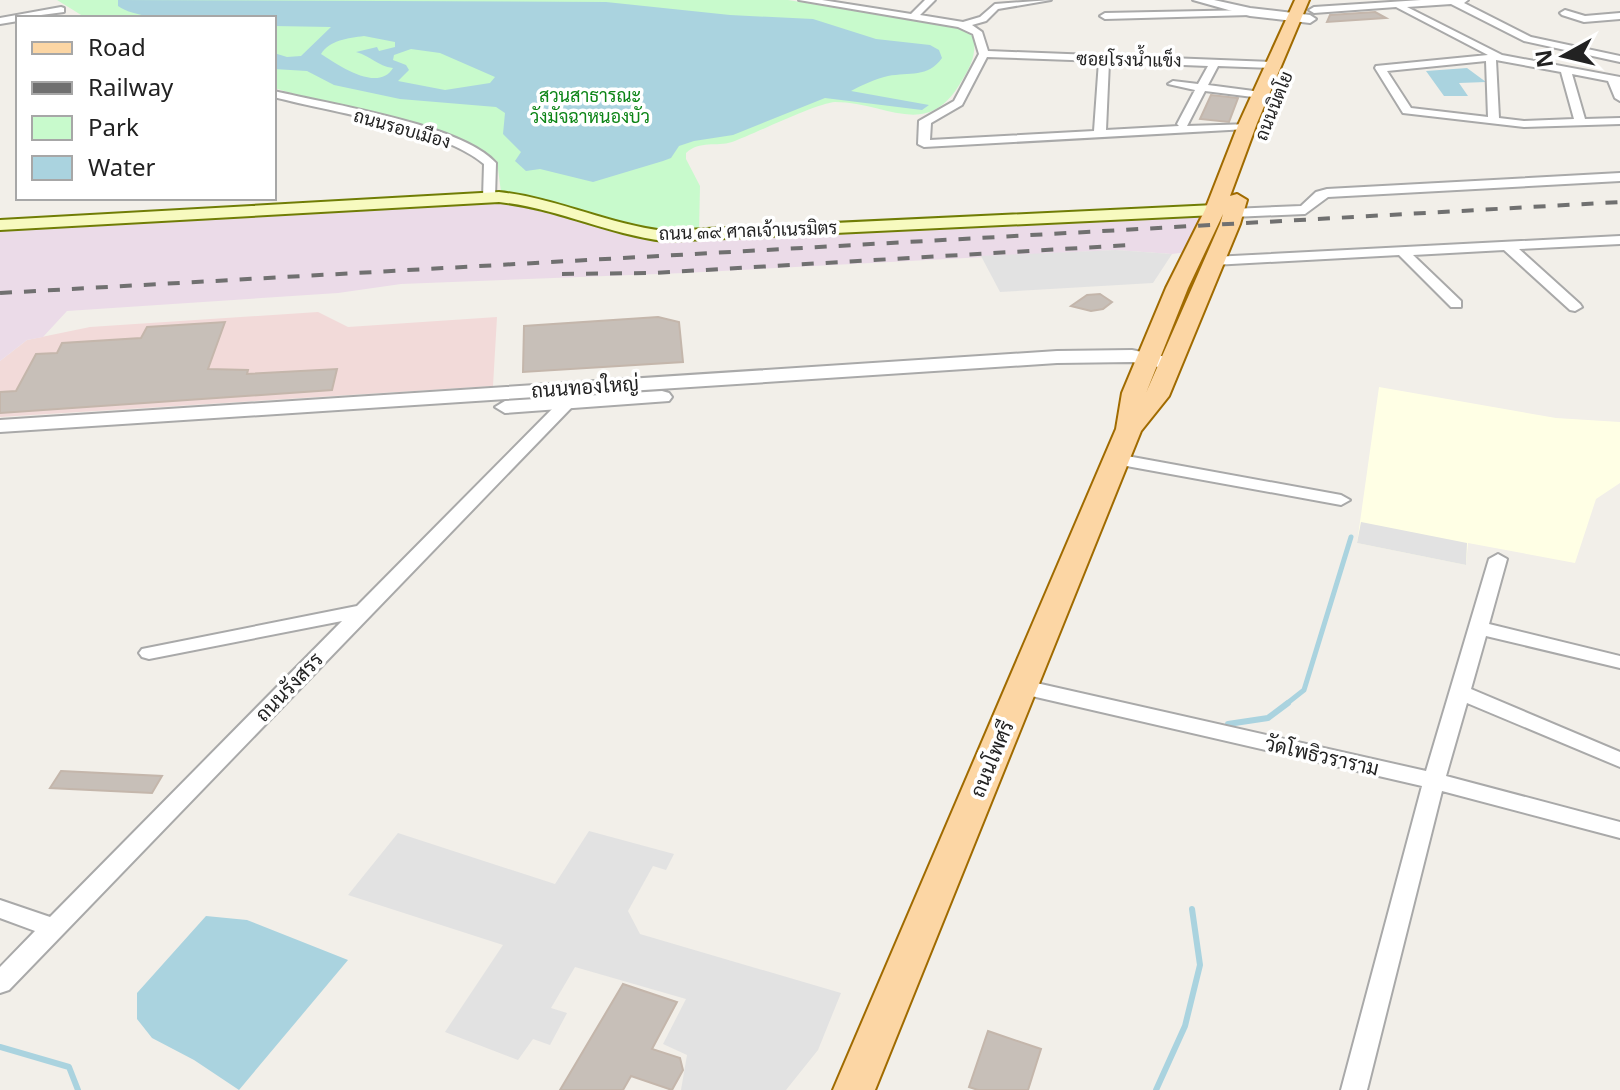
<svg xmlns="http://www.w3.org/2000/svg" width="1620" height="1090" font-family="'Noto Sans',Sarabun,sans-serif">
  <rect width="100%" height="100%" fill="#f2efe9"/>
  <path fill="#f2dad9" d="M318,312L348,327L497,317L493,386L0,417V361L27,340L90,327Z"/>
  <path fill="#ebdbe8" d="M510,200L636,237L658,239L1191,213L1205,220L1187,252L1172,254L1116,250L684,273L401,284L338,293L67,311L43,337L27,340L0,361V227Z"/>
  <path fill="#ffffe5" d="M1379,387L1556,418L1620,422V483L1596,499L1575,563L1468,543L1466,565L1357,543Z"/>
  <path fill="#c8facc" d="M57,0H788L962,28L974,37C976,56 971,66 961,82C927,141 887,102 835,102C817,103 754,134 732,142C716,147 700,140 686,153V159L700,186L699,231H657L624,227L501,192L497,161L477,147L274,88V18H86Z"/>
  <path fill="#e2e2e2" d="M1116,250L1172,254L1153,283L1000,292L981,256Z
    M1361,522L1467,543L1466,565L1357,543Z
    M589,831L674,854L666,870L653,866L628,911L640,934L841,993L818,1050L786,1090H681L687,1055L663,1044L686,999L575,967L551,1008L567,1013L550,1045L533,1039L518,1060L445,1032L503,945L348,895L398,833L555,884Z"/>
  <path fill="#aad3df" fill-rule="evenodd" d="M118,0L606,2L730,15L813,19L876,39L930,45L939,50L942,58C928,78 909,72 888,76C875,79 862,85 851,91L929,105L922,110L825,98L733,135L694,141L679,146L671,158L663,161L593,182L540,169L526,171L515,161L521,152L503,134L505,113L496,107L400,99L334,85L307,71L274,69V53L287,57L301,56L331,27L274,26V18C237,18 146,26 118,6ZM364,36L395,42V47L379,51L377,47L356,52C371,56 377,66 393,68C378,93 338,65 321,54C330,40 348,38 364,36ZM411,49L440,53L495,77L490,83L445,90L398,81L409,70L406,65L393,60L394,55Z
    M1467,68L1486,82L1459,83L1468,96H1444L1426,71Z
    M206,916L247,920L348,960L239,1090L194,1060L152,1038L137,1019V993Z"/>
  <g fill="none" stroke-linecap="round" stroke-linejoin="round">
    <path stroke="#aad3df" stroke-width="5" d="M1285,705L1304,690L1351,537"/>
    <path stroke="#aad3df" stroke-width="6" d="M1228,724L1268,718L1288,703
      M0,1047L69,1067L78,1090
      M1156,1090L1185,1026L1200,965L1192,909"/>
  </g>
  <path fill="#c7bfb8" stroke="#c4b6ab" stroke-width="2" d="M1375,12L1386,18L1327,22L1330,15Z
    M1211,95L1238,98L1229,122L1200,119Z
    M1100,294L1112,302L1103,309L1091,311L1071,306L1087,295Z
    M658,317L679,322L683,362L523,372L524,326Z
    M225,322L208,369L248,370L247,374L337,369L332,390L0,413V392L16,391L36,354L57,353L62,343L141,338L147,327Z
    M61,771L162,776L152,793L50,788Z
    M623,984L677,1002L652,1049L680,1058L683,1070L672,1090L631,1076L623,1090H560Z
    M988,1031L1041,1049L1028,1090H978L969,1087Z"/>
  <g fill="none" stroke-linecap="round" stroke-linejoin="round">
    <defs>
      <path id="minor" d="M799,0H822L911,14L925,0H935L920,15L963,22L980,17L995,4L1051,0L998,9L986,21L972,25L982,32L988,51L1274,62L1279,65L1274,68L1218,66L1208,85L1261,92L1266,95L1261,98L1205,91L1187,126L1251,124V128L1247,129L924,147L918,144L919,121L954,101L979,54L973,34L958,27ZM987,57L1099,61L1094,131L930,140L931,123L962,105ZM1109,62L1208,66L1198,84L1173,81L1168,84L1195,90L1177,124L1179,126L1106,130Z
        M1421,0H1468L1464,3L1531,37L1620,56V62L1524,41L1451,4L1407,7L1502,55L1620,77V101L1615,98L1608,81L1572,74L1585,119L1620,118V124L1524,127L1403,113L1375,68L1376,66L1488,55L1396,7L1314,13L1309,10L1314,7ZM1496,60L1561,72L1574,119L1524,121L1499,118ZM1486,61L1488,117L1411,108L1387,71Z
        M61,7L64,8V12L18,18V21L0,24V18Z
        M1253,10L1255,12L1250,15L1105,19L1100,16L1105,13Z
        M1565,10L1585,16L1620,13V19L1584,22L1562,15L1560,13Z
        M274,91C328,104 461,124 496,163L495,198L489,202L483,198L484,164C442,128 330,112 274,97Z
        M1620,173V181L1328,197L1305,214L1232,217L1226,213L1232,209L1301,206L1316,192L1327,189Z
        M1620,236V244L1519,249L1580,304L1582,307L1575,311L1570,310L1504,250L1413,255L1461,301V307H1451L1399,255L1213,265L1206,261L1213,257Z
        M566,382L574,387L573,406L9,990L0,993V967L35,931L0,918V900L50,917L342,621L149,659L142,657L139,653L142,649L357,606L559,402L558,387Z
        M1116,454L1341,495L1350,500L1341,505L1110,463L1108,459Z
        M1498,554L1507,559L1489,624L1620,656V668L1486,636L1471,689L1620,752V767L1467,703L1446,776L1620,822V838L1442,791L1367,1090H1341L1422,786L1023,694L1016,692L1013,687L1016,682L1023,680L1426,771L1489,559Z"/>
      <path id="tertiary" d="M1193,0H1214L1250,8L1310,15L1316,19L1310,23L1250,16Z
        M1132,350L1171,358L1173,362L1164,368L1132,362L1057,363L0,432V420L1057,351Z
        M662,391L669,393L672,397L669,401L505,413L495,407L505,401Z"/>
      <path id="secondary" d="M499,192C556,198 607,224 664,231L1215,205L1223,210L1215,215L664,241C607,234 556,208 499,202L0,230V220Z"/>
      <path id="primary" d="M1295,0H1309L1257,123L1230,196L1237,194L1247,200L1240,224L1169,396L1141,431L875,1090H833L1116,429L1122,393L1166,288L1205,210L1239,123ZM1223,214L1220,224L1146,393L1188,288Z"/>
    </defs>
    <use href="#minor" stroke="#a9a9a9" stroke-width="4"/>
    <use href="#tertiary" stroke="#a9a9a9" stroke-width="4"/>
    <use href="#secondary" stroke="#707d05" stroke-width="4"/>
    <use href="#primary" stroke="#a06b00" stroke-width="4"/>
    <use href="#minor" fill="#fff" fill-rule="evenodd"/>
    <use href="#tertiary" fill="#fff" fill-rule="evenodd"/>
    <use href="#secondary" fill="#f7fabf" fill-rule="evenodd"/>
    <use href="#primary" fill="#fcd6a4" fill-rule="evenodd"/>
    <path stroke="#707070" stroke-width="4" stroke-dasharray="12 12" stroke-linecap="butt" d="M562,274L653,273L1131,245
      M0,293L1620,202"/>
  </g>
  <g text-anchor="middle" stroke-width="7" stroke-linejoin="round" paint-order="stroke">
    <g font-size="18" fill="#222" stroke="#fff">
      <text transform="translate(1129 60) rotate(1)" y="6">ซอยโรงน้ำแข็ง</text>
      <text transform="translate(1274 106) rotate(-68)" y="6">ถนนนิตโย</text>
      <text transform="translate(402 129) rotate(16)" y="6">ถนนรอบเมือง</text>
      <text transform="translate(748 231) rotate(-2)" y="6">ถนน ๓๙ ศาลเจ้าเนรมิตร</text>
    </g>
    <g font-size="18" fill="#0c8416" stroke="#fff">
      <text x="590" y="102">สวนสาธารณะ<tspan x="590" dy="21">วังมัจฉาหนองบัว</tspan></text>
    </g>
    <g font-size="20" fill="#222" stroke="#fff">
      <text transform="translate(585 387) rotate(-4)" y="7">ถนนทองใหญ่</text>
      <text transform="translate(289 687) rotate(-46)" y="7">ถนนรังสรร</text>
      <text transform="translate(1322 756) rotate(13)" y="7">วัดโพธิวราราม</text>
      <text transform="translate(992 759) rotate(-67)" y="7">ถนนโพศรี</text>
    </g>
  </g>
  <rect x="16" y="16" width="260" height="184" fill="#ffffff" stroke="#a7a7a7" stroke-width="2"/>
  <rect x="32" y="42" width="40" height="12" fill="#fcd6a4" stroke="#a7a7a7" stroke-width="2"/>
  <text x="88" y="56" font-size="24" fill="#222222">Road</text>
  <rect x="32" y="82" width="40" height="12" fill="#707070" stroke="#a7a7a7" stroke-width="2"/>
  <text x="88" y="96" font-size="24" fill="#222222">Railway</text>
  <rect x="32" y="116" width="40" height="24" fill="#c8facc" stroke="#a7a7a7" stroke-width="2"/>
  <text x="88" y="136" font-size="24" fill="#222222">Park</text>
  <rect x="32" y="156" width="40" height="24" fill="#aad3df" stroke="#a7a7a7" stroke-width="2"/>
  <text x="88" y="176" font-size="24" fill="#222222">Water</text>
  <g transform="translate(1564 56) rotate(262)" stroke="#ffffff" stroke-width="6" paint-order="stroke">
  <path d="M0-6L14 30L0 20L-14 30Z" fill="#222222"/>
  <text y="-12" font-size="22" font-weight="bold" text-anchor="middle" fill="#222222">N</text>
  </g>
</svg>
